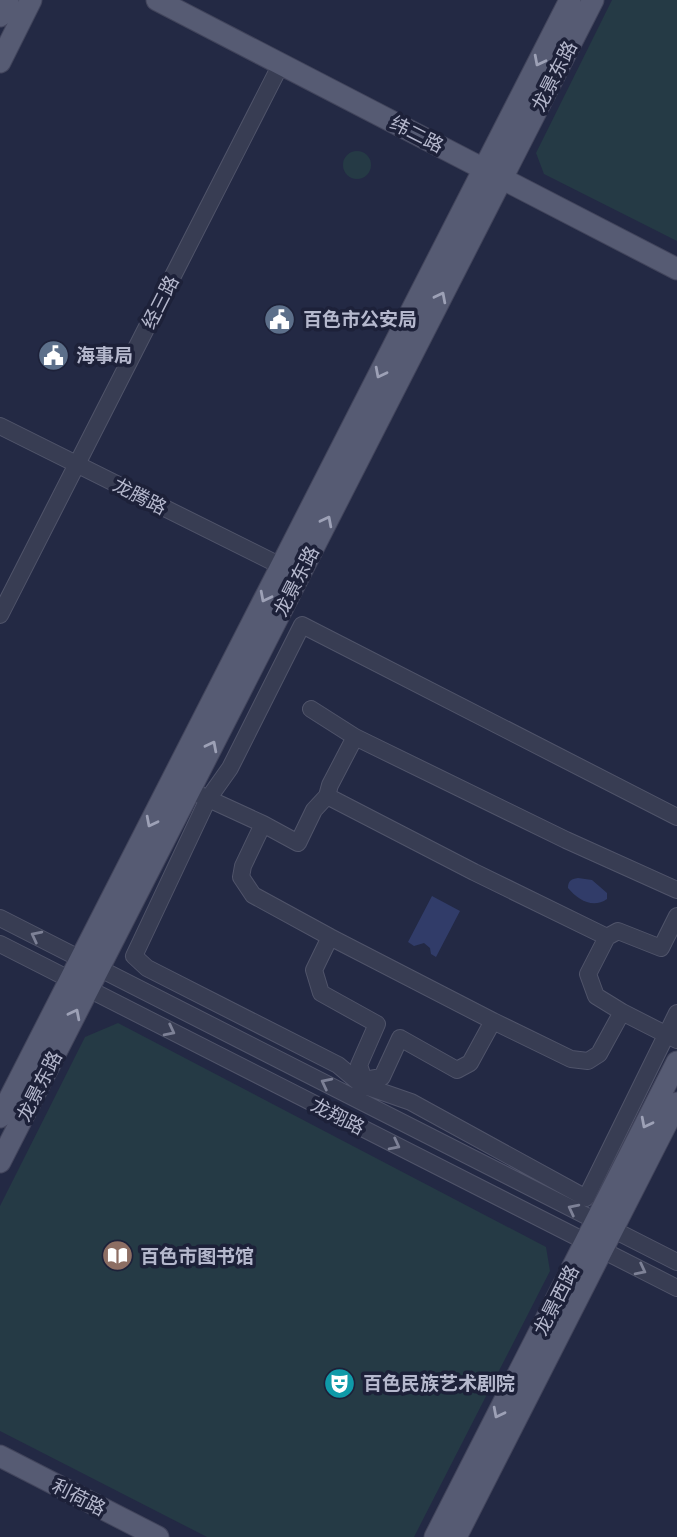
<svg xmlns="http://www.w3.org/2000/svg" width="677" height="1537" font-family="'DejaVu Sans','Noto Sans SC',sans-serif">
  <rect width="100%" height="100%" fill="#232944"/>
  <path fill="#253a45" d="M612,0H677V241L544,174L536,153Z
    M343 165a14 14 0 1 1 28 0a14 14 0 1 1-28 0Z
    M118,1023L546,1247L550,1271L414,1537H207L0,1431V1206L85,1037Z"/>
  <path fill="#313c69" d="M578,878L592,880L607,893V899C593,909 578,900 568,888C568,881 571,879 578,878Z
    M432,896L460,911L436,957L431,954L430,948L424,943L414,946L408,942Z"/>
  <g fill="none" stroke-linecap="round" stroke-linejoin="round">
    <defs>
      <path id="minor" d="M0,426L281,566
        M0,615L281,64
        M311,709L355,737L566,840L677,890
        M355,737L330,785L327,796L474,872L607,937L588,974L596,996L622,1012
        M200,795L263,824L243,866L241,877L253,895L330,937L314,970L321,993L377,1024L359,1065L364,1080L360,1090
        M677,817L302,625L230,768L208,799L134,956L147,968L338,1065L362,1085L411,1102L586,1198L677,1013
        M263,824L298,843L314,810L327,796
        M0,918L677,1262
        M330,937L493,1021
        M607,937L618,931L661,948L677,916
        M0,944L677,1288
        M364,1080L382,1077L400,1038L457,1070L470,1063L493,1021L571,1059L588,1061L599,1054L622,1012L677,1040"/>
      <path id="major" d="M157,0L677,269
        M0,16L8,0
        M0,62L31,0
        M0,1117L570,0
        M0,1162L593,0
        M0,1456L158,1537
        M435,1537L677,1062
        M456,1537L677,1103"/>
    </defs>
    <use href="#minor" stroke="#50546a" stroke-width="18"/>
    <use href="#major" stroke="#42455c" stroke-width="23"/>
    <use href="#minor" stroke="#383d53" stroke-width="16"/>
    <use href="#major" stroke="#565b73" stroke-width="21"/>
  </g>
  <defs><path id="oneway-chevron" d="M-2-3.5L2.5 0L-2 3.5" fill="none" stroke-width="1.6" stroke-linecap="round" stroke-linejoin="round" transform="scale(1.75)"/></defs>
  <g stroke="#9da1b6">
    <use href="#oneway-chevron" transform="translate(539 61) rotate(117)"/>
    <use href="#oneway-chevron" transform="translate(441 297) rotate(-63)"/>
    <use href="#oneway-chevron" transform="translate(380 373) rotate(117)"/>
    <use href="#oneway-chevron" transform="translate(327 521) rotate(-63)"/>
    <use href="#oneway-chevron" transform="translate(265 597) rotate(117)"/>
    <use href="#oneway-chevron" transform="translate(212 746) rotate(-63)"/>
    <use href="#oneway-chevron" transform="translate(151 822) rotate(117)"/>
    <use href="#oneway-chevron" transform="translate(75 1014) rotate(-63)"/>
    <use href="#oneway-chevron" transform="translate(646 1123) rotate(117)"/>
    <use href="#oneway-chevron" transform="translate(498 1413) rotate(117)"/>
  </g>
  <g stroke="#7d8196">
    <use href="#oneway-chevron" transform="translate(36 936) rotate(-153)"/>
    <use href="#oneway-chevron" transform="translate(170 1031) rotate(27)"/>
    <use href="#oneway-chevron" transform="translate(326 1083) rotate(-153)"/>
    <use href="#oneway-chevron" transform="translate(395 1145) rotate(27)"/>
    <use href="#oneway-chevron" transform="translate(573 1209) rotate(-153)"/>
    <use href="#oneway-chevron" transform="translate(641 1270) rotate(27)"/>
  </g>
  <defs>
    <symbol id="civic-disc" viewBox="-11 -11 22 22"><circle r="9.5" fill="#5c6f8a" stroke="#1d2139"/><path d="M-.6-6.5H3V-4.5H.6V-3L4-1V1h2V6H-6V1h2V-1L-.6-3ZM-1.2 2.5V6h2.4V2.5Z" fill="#fff"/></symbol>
    <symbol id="library-disc" viewBox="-11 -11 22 22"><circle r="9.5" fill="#8d6e63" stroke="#1d2139"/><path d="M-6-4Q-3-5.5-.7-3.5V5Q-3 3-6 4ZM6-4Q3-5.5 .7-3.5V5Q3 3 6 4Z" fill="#fff"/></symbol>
    <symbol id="theatre-disc" viewBox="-11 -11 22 22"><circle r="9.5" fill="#0f9aa8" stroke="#1d2139"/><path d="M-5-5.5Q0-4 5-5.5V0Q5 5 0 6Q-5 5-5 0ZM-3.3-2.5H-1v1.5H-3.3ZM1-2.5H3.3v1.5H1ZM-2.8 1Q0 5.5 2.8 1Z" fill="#fff"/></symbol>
  </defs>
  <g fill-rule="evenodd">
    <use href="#civic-disc" x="262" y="302" width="35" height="35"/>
    <use href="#civic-disc" x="36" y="338" width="35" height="35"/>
    <use href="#library-disc" x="100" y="1238" width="35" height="35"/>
    <use href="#theatre-disc" x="322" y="1366" width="35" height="35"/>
  </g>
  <g text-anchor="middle" stroke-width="7" stroke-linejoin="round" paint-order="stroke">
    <g font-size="19" fill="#b5b8cd" stroke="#1d2139">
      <text transform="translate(554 76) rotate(-63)" y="7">龙景东路</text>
      <text transform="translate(417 134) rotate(27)" y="7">纬二路</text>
      <text transform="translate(160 302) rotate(-63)" y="7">经三路</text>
      <text transform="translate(140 496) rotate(27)" y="7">龙腾路</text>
      <text transform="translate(296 581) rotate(-63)" y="7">龙景东路</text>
      <text transform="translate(39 1086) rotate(-63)" y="7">龙景东路</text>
      <text transform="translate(338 1116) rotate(27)" y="7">龙翔路</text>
      <text transform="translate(556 1300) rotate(-63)" y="7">龙景西路</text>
      <text transform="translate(79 1497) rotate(27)" y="7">利荷路</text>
    </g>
    <g font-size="19" font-weight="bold" fill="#b5b8cd" stroke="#1d2139" text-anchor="start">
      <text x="303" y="326">百色市公安局</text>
      <text x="76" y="362">海事局</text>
      <text x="140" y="1263">百色市图书馆</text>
      <text x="363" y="1390">百色民族艺术剧院</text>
    </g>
  </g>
</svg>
